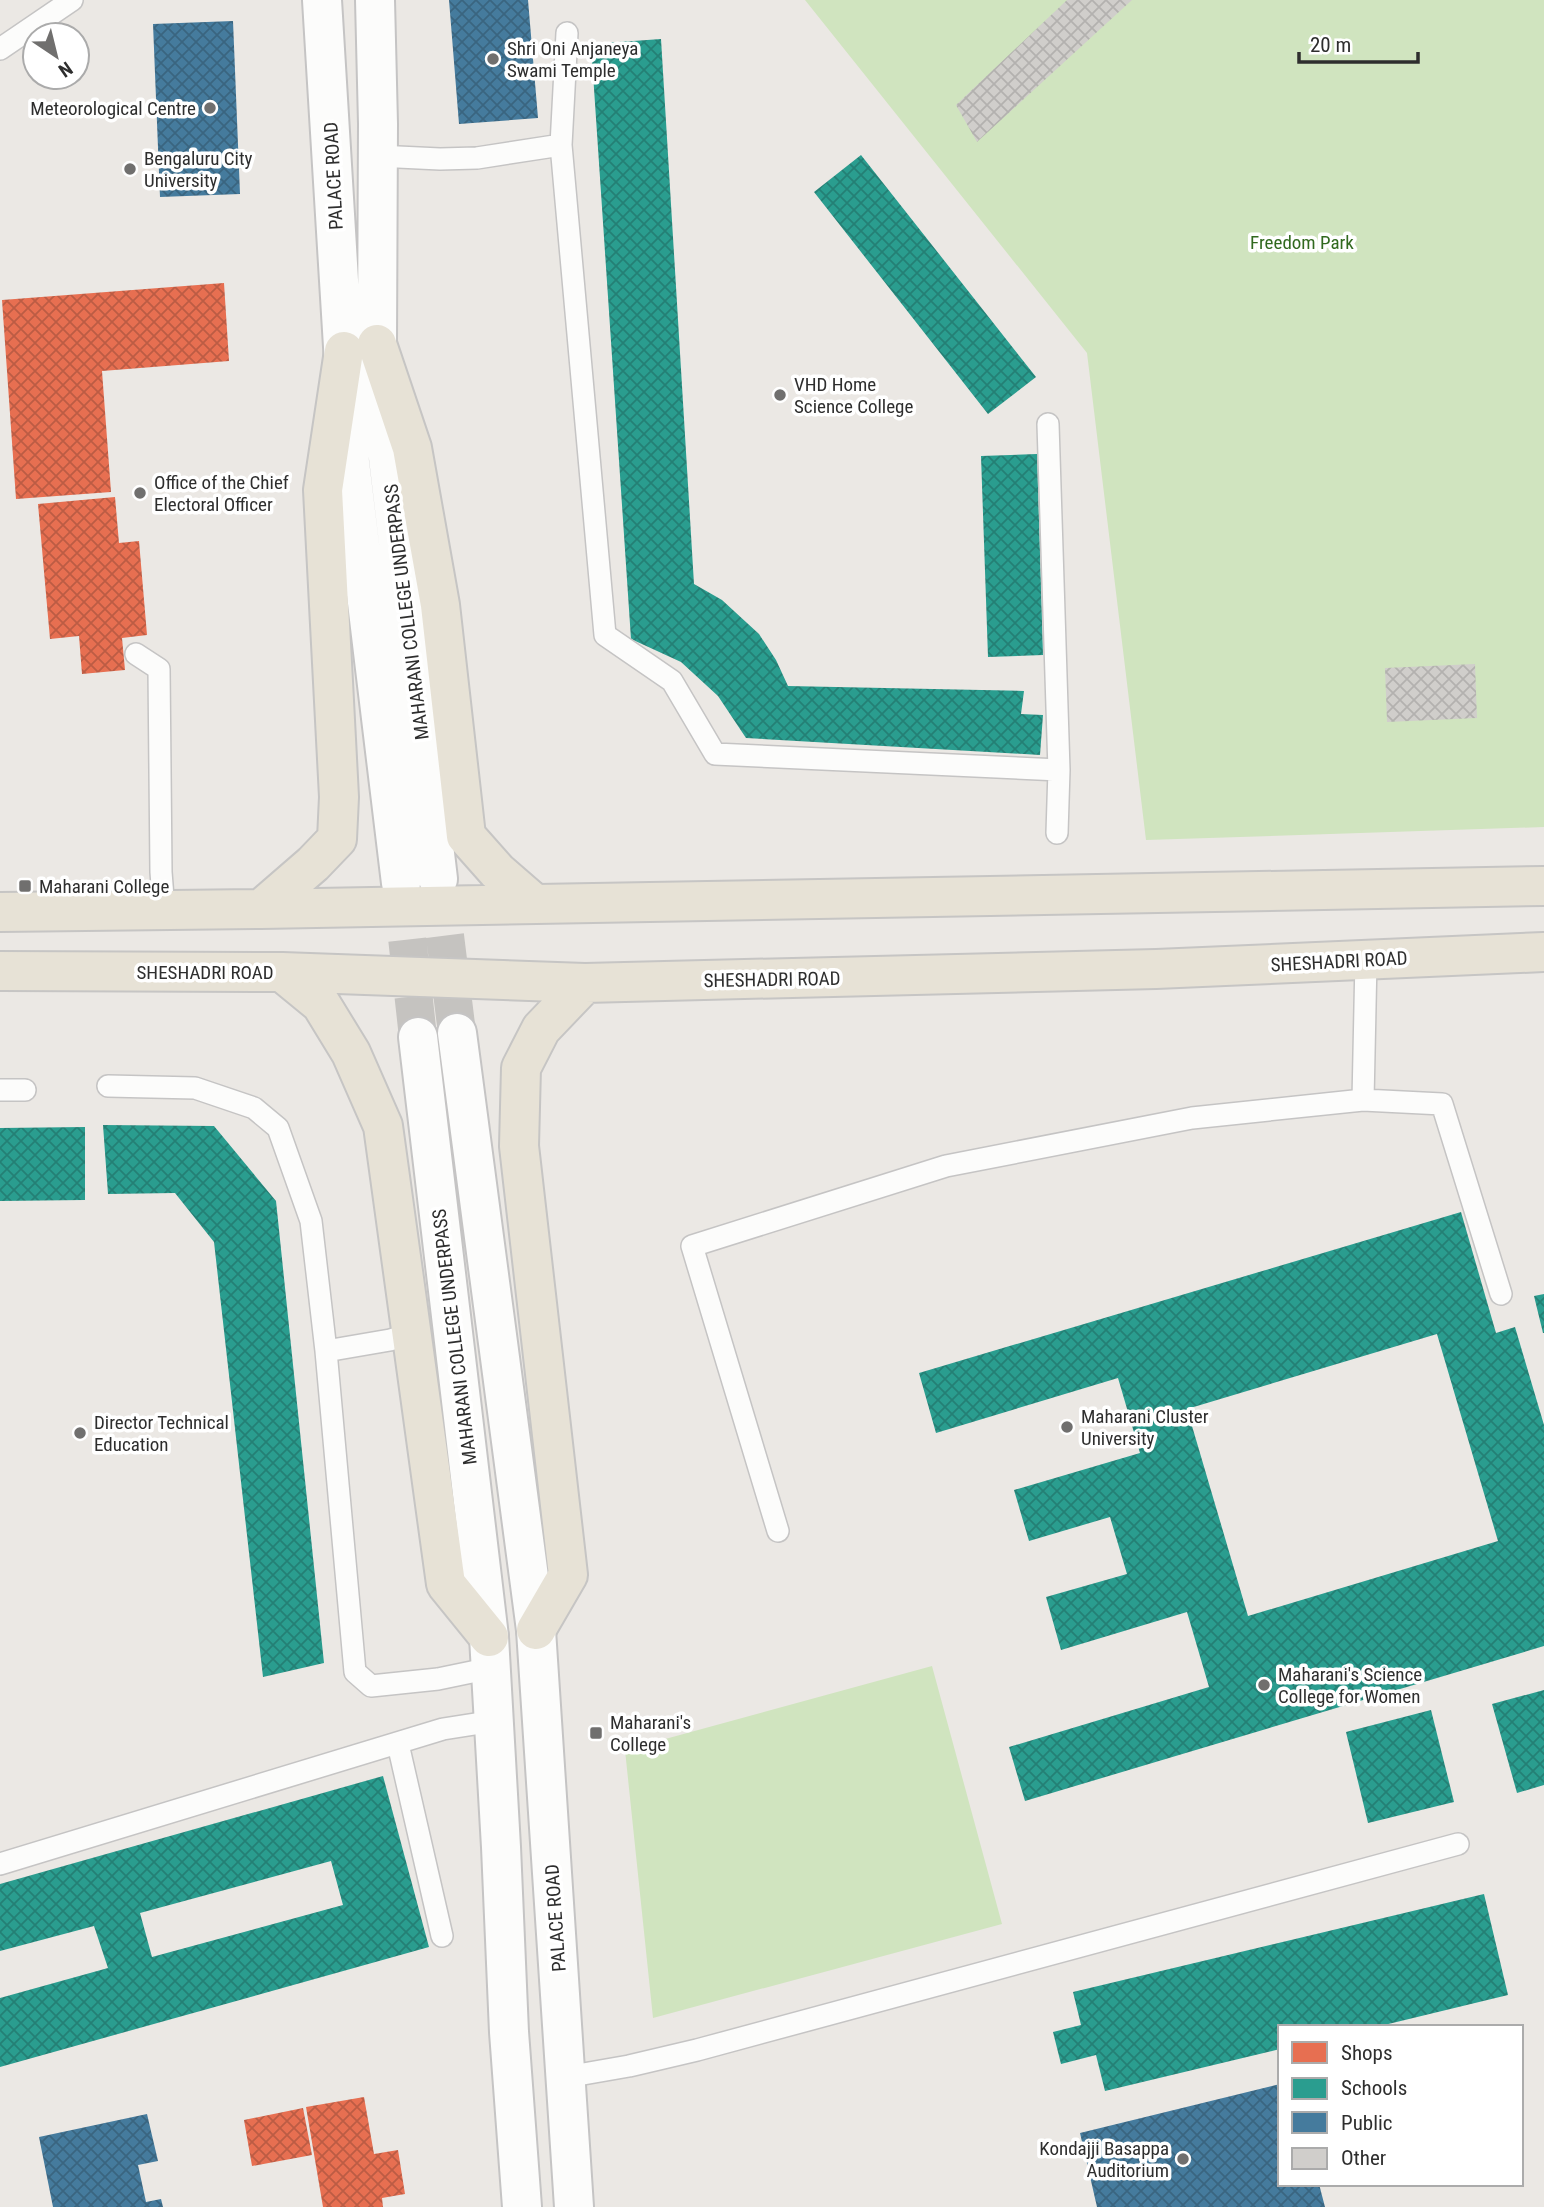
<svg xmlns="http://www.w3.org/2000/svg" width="1544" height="2207" font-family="'Roboto Condensed',sans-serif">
  <defs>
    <pattern id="shops-cross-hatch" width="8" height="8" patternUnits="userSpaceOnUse" patternTransform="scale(1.75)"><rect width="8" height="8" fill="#e76f51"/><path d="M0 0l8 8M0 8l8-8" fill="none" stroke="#bc5c44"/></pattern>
    <pattern id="schools-cross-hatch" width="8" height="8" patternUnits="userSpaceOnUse" patternTransform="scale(1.75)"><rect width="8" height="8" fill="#2a9d8f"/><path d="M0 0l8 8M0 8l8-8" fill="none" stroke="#248075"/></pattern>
    <pattern id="public-cross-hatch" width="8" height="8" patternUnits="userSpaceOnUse" patternTransform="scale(1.75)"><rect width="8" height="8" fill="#457b9d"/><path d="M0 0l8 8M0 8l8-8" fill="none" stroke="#3a6580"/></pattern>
    <pattern id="building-cross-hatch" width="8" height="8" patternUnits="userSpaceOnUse" patternTransform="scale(1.75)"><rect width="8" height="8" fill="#d0cecb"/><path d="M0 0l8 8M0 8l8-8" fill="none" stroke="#b3b1af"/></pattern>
  </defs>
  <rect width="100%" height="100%" fill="#ebe8e4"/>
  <path fill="#d0e4bf" d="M805,0H1544V827L1146,840L1087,353Z
    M932,1666L1002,1924L653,2018L625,1750Z"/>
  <path fill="url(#shops-cross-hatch)" d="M224,283L229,361L102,371L111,492L16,499L2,300Z
    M115,497L119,543L139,541L147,635L122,638L125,670L82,674L79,636L50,639L38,504Z
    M364,2097L374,2154L398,2150L405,2194L382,2198L383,2207H323L306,2107Z
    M303,2108L312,2155L252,2166L244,2120Z"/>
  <path fill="url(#schools-cross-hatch)" fill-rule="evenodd" d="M661,39L694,584L722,600L759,634L776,660L788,686L1024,691L1021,714L1043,715L1040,755L746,738L718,696L681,662L631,639L591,44Z
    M861,155L1036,377L988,414L814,192Z
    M1037,454L1043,655L988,657L981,456Z
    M103,1125L214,1126L276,1201L324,1663L263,1677L214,1242L175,1193L108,1194Z
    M85,1127V1200L0,1201V1128Z
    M1461,1212L1496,1333L1515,1327L1544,1425V1646L1025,1801L1009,1747L1209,1687L1187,1612L1061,1650L1046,1597L1127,1574L1110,1517L1029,1541L1014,1490L1140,1453L1118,1378L936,1433L919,1373ZM1437,1334L1498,1541L1248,1616L1187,1409Z
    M1544,1294V1333H1543L1534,1296Z
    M1544,1690V1785L1517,1793L1492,1704Z
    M1431,1710L1454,1802L1368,1823L1346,1732Z
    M383,1776L429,1947L0,2067V1998L108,1968L94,1926L0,1951V1884ZM331,1861L343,1905L152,1957L140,1913Z
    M1484,1894L1508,1995L1376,2027H1280V2049L1105,2091L1096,2055L1061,2064L1053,2032L1081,2025L1073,1992Z"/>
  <path fill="url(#public-cross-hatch)" d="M449,0H528L538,118L459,124Z
    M233,21L240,194L160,197L153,24Z
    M1280,2084V2184H1319L1325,2207H1097L1080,2133Z
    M147,2114L158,2161L138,2165L146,2202L161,2199L163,2207H53L39,2137Z"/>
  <path fill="url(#building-cross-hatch)" d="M1067,0H1132L977,142L956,105Z
    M1475,664L1477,718L1387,722L1385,668Z"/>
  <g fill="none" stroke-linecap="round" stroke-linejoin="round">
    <path stroke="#c5c3c0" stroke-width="38" stroke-dasharray="38 19" stroke-linecap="butt" d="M438,879L457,1033
      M401,883L418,1037"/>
    <defs>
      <path id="service" d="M567,33L561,145L605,635L672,681L715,754L1059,770
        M0,49L72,0
        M377,156L440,159L477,158L561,145
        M1048,424L1059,770L1057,833
        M136,654L159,669L161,872L164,910
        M108,1086L195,1088L254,1108L278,1128L311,1221L326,1351L355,1672L371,1686L438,1679L491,1668
        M0,1090H25
        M1363,1100L1442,1104L1501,1294
        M326,1351L390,1340L411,1334
        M778,1531L692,1246L946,1166L1192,1118L1363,1100L1366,960
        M398,1744L442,1936
        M0,1864L443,1729L494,1721
        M566,2077L629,2066L697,2050L1458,1844"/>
      <path id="secondary" d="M322,0L350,462L401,883
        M375,0L378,124L377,344L386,441L438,879
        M457,1033L536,1630L574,2207
        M418,1037L489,1637L501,1847L509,2032L522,2207"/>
      <path id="primary" d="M377,344L412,448L440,605L466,836L497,871L535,904
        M261,909L313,864L337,839L339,797L323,490L344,351
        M0,912L261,909L1544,886
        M0,971L282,972L585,983L1156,969L1544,952
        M282,972L321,1004L351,1053L383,1126L446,1584L489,1637
        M536,1630L568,1575L519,1146L521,1068L541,1029L585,983"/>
    </defs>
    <use href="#service" stroke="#c5c4c4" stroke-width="24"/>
    <use href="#secondary" stroke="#c5c4c4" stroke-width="42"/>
    <use href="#primary" stroke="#c6c5c4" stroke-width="42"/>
    <use href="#service" stroke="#fcfcfb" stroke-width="21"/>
    <use href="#secondary" stroke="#fcfcfb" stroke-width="38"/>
    <use href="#primary" stroke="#e7e2d6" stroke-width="38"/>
  </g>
  <g fill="#706f6e" stroke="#fff" stroke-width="2.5">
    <circle cx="493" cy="59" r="7"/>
    <circle cx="210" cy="108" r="7"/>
    <circle cx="130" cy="169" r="7"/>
    <circle cx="780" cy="395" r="7"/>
    <circle cx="140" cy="493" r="7"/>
    <rect x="18" y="879" width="14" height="14" rx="3.5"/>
    <circle cx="1067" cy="1427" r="7"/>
    <circle cx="80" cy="1433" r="7"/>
    <circle cx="1264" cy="1685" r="7"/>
    <rect x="589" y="1726" width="14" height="14" rx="3.5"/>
    <circle cx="1183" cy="2159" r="7"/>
  </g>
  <g text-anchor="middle" stroke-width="7" stroke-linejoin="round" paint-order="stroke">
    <g font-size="19" fill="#2e2e2e" stroke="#fff" text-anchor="start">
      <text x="507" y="55">Shri Oni Anjaneya<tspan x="507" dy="22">Swami Temple</tspan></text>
      <text x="196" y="115" text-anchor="end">Meteorological Centre</text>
      <text x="144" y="165">Bengaluru City<tspan x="144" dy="22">University</tspan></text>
      <text x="794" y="391">VHD Home<tspan x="794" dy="22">Science College</tspan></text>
      <text x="154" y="489">Office of the Chief<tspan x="154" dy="22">Electoral Officer</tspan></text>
      <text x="39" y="893">Maharani College</text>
      <text x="1081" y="1423">Maharani Cluster<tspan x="1081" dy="22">University</tspan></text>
      <text x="94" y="1429">Director Technical<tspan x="94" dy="22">Education</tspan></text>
      <text x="1278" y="1681">Maharani's Science<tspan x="1278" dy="22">College for Women</tspan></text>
      <text x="610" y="1729">Maharani's<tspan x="610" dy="22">College</tspan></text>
      <text x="1169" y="2155" text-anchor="end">Kondajji Basappa<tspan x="1169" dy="22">Auditorium</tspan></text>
    </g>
    <g font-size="19" fill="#2e2e2e" stroke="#fff">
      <text transform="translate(333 176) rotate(-93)" y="7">PALACE ROAD</text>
      <text transform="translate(406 612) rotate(-97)" y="7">MAHARANI COLLEGE UNDERPASS</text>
      <text transform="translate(1339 961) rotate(-3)" y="7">SHESHADRI ROAD</text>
      <text x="205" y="979">SHESHADRI ROAD</text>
      <text transform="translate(772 979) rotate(-1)" y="7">SHESHADRI ROAD</text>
      <text transform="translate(454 1337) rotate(-97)" y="7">MAHARANI COLLEGE UNDERPASS</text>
      <text transform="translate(555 1918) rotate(-94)" y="7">PALACE ROAD</text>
    </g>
    <g font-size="19" fill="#31691f" stroke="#fff">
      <text x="1302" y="249">Freedom Park</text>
    </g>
  </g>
  <rect x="1278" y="2025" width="245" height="161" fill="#ffffff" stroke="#ababab" stroke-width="2"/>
  <rect x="1292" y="2042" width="35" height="21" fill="#e76f51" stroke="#ababab" stroke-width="2"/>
  <text x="1341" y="2060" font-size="21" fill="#2e2e2e">Shops</text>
  <rect x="1292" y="2078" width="35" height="21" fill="#2a9d8f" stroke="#ababab" stroke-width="2"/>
  <text x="1341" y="2095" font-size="21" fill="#2e2e2e">Schools</text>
  <rect x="1292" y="2112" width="35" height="21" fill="#457b9d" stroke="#ababab" stroke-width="2"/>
  <text x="1341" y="2130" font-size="21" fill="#2e2e2e">Public</text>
  <rect x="1292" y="2148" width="35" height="21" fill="#d0cecb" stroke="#ababab" stroke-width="2"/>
  <text x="1341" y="2165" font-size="21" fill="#2e2e2e">Other</text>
  <g transform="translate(56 56) rotate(145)"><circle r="33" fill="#ffffff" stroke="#ababab" stroke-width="2"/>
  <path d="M0-5L12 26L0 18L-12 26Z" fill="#706f6e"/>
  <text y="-10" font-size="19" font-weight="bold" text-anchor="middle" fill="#2e2e2e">N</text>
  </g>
  <path d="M1299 52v10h119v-10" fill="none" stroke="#2e2e2e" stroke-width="3.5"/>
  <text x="1310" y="52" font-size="21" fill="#2e2e2e" stroke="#ffffff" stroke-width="5" paint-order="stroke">20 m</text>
</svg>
